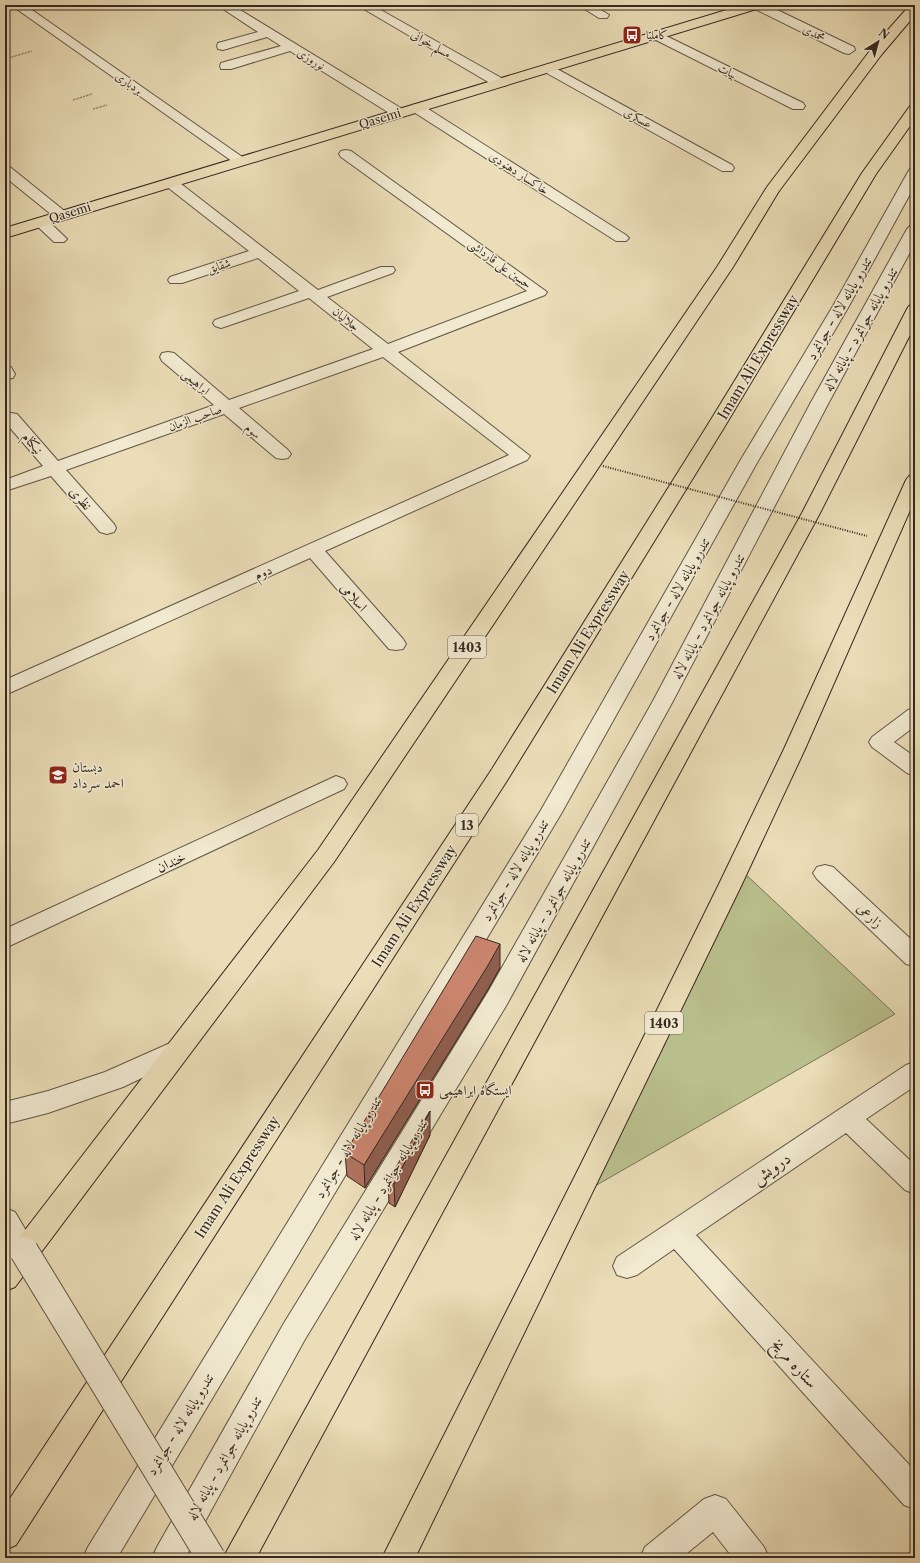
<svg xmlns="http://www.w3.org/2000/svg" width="920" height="1563" font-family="'Libre Caslon Text',Amiri,serif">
  <rect width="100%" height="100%" fill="#eaddb7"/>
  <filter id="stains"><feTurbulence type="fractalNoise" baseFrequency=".005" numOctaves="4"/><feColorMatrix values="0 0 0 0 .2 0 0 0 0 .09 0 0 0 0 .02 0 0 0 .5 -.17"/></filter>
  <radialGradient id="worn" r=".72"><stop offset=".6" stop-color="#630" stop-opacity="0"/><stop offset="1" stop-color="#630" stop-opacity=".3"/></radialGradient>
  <path fill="#b9c08d" stroke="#787457" d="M742,871L895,1014L588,1190Z"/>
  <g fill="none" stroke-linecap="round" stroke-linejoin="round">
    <defs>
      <path id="minor" d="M11,5H25L248,161L246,164H236Z
        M217,5H232L404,110L406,113L404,116H394L290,51L231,69H221L220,66L221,63L281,46L267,37L223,50L218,49L217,46L218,43L258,32Z
        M357,5H372L505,80L507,83L505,86H495Z
        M578,5H593L609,15L607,18H599Z
        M751,5H767L854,47L855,50L849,54L844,53L753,8Z
        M656,31L803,103L805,106L803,109H793L652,38L650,35L652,32Z
        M548,64L732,165L734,168L732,171H722L543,71L541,68Z
        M417,104L422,105L626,235L629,238L626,241H616L412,111L410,108L412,105Z
        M346,150L351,151L547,292L545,295L398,352L530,456L527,460L325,551L403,639L406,644L403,649L396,650L389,649L310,558L5,695V680L509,455L383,357L239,408L288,450L291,454L288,458L282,459L276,458L224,414L66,470L114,524L116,528L114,532L107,534L100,532L51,476L5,491V480L43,466L5,422V414L11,413L17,414L58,461L214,405L162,361L160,357L162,353L168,352L174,353L229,400L373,349L309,298L227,326L221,328L215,326L213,323L215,320L299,291L258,258L182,283H170L168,280L170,277L249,251L166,186L164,183L166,180H176L318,290L381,267H393L395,270L393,273L327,297L388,344L527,291L341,157L339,154L341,151Z
        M5,166L10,167L67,213L69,216L67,219H57L5,177Z
        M915,168V185L849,306L758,461L561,814L117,1558H83L88,1547L541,810L740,461L833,306L908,172L910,169Z
        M41,218L46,219L64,236L67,239L64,242H54L36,225L34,222L36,219Z
        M915,224V243L828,404L673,701L506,1006L304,1341L185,1558H152L157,1547L284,1323L488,992L653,701L810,404L907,229L910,226Z
        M5,366L11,367L15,374L13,378L5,379Z
        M915,708V726L894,742L915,757V776L907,773L872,747L869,742L872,737L908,710Z
        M336,776L344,779L347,784L344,789L5,948V929Z
        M825,865L833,867L915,943V966L906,964L817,879L813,873L817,867Z
        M177,1040L186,1043L190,1050L186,1057L123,1087L48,1113L5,1124V1102L48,1091L105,1072Z
        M915,1062V1086L866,1119L915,1165V1194L905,1190L846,1133L696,1235L915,1471V1509L904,1505L674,1249L637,1275L627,1278L617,1275L613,1266L617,1257L906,1065Z
        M5,1208L15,1212L38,1251L34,1260L24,1263C0,1254 5,1230 5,1208Z
        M715,1495L726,1499L764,1547L769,1558H733L713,1532L681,1558H640L645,1547L704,1499Z"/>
      <path id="major" d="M743,5H762L760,8L5,238V228Z"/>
      <path id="highway" d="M910,5H915V15L882,54L779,191L733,267L334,862L15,1287L5,1291V1256L318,850L717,267L767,187L872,48Z
        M915,105V119L876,174L725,426L508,779L16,1545L5,1550V1506L492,769L707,426L862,173L910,106Z
        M915,304V325L820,513L256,1558H223L802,513L907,309L909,306Z
        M915,475V499L805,749L742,884L415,1558H382L580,1166L719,884L784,749L906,480L909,476Z"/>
    </defs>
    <use href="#minor" stroke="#635546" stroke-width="2"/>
    <use href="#major" stroke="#362821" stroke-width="2"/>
    <use href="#highway" stroke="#362821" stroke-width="2"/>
    <path stroke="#362821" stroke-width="1.5" stroke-dasharray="0.5 1" stroke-linecap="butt" d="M5,59L32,51
      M73,100L92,94
      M93,109L107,105"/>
    <use href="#minor" fill="#f1e9d0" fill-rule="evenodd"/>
    <use href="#major" fill="#eaddb7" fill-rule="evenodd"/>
    <use href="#highway" fill="#eaddb7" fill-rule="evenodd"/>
    <defs>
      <path id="minor-bridge" d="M24,1251L211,1558"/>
    </defs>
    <use href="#minor-bridge" stroke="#635546" stroke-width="30" stroke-linecap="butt"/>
    <path stroke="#362821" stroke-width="2" stroke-dasharray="1 1.5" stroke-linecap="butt" d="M603,466L867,536"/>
    <use href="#minor-bridge" stroke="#f1e9d0" stroke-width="28"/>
  </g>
  <path fill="#af735f" stroke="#362821" d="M500,968L487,991L365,1188L347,1176L345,1153Z
    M430,1135L395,1207L389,1203L388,1180Z"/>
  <path fill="#8f5e4e" stroke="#362821" d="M500,944V968L487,991L365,1188L364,1165Z
    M430,1111V1135L395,1207L394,1184Z"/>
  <path fill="#cc866f" stroke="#362821" d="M476,936L500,944L487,967L364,1165L345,1153Z
    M430,1111L394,1184L388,1180Z"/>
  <defs>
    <symbol id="bus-square" viewBox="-11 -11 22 22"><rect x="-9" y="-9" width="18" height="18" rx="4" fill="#8f2418" stroke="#f1e9d0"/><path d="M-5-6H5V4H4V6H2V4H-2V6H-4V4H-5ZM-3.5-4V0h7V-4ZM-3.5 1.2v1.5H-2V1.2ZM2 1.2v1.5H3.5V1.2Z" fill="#fff"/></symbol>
    <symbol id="school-square" viewBox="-11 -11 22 22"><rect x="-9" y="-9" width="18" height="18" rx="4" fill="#8f2418" stroke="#f1e9d0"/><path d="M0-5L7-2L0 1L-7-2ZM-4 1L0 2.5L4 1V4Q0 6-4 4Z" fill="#fff"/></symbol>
  </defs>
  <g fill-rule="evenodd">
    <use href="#bus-square" x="621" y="24" width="22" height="22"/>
    <use href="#school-square" x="47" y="764" width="22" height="22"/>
    <use href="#bus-square" x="414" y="1079" width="22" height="22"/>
  </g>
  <g text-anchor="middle" stroke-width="3" stroke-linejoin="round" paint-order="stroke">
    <g font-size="12" fill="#362821" stroke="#f1e9d0">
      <text transform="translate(814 33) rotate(26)" y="4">محمدی</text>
      <text transform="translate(431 44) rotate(30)" y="4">مسلم خوانی</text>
      <text transform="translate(311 59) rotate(32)" y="4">نوروزی</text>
      <text transform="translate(727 71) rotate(26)" y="4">بیات</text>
      <text transform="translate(129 83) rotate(35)" y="4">بردباری</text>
      <text transform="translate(638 118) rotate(29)" y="4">عسکری</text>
      <text transform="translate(380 119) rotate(-17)" y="4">Qasemi</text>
      <text transform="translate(519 173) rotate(33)" y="4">خاکسار دهنودی</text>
      <text transform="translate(70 213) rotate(-17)" y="4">Qasemi</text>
      <text transform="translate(500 264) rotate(36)" y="4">حسین علی قارداشی</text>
      <text transform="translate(219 266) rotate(-18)" y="4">شقایق</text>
      <text transform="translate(346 319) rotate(38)" y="4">جلالیان</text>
      <text transform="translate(196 382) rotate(41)" y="4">ابراهیمی</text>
      <text transform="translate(195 418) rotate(-20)" y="4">صاحب الزمان</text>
      <text transform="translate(253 431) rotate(39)" y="4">سوم</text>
    </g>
    <g font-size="12" fill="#362821" stroke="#f1e9d0" text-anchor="start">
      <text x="646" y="39">کاملیا</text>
    </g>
    <g fill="#f1e9d0" stroke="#6e6256" stroke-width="1">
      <rect x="448" y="636" width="38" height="22" rx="3"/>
      <rect x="456" y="814" width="22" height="22" rx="3"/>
      <rect x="645" y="1012" width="38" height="22" rx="3"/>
    </g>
    <g font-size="13" font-weight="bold" fill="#362821">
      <text x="467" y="652">1403</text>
      <text x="467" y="830">13</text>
      <text x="664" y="1028">1403</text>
    </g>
    <g font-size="14" fill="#362821" stroke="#f1e9d0">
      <text transform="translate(839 308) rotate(-60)" y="5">تندرو پایانه لاله - جوانمرد</text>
      <text transform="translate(860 329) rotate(-61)" y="5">تندرو پایانه جوانمرد - پایانه لاله</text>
      <text transform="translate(758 357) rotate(-59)" y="5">Imam Ali Expressway</text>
      <text transform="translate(33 443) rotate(49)" y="5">نیکنام</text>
      <text transform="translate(81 498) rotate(49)" y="5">نظری</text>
      <text transform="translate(263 572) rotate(-24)" y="5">دوم</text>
      <text transform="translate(677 589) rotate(-60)" y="5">تندرو پایانه لاله - جوانمرد</text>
      <text transform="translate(354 597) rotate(49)" y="5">اسلامی</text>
      <text transform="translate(708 616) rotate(-62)" y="5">تندرو پایانه جوانمرد - پایانه لاله</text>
      <text transform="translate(588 632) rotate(-58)" y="5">Imam Ali Expressway</text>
      <text transform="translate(171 862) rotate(-25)" y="5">خندان</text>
      <text transform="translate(515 870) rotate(-59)" y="5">تندرو پایانه لاله - جوانمرد</text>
      <text transform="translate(553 900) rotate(-61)" y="5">تندرو پایانه جوانمرد - پایانه لاله</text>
      <text transform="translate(414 906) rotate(-57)" y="5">Imam Ali Expressway</text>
      <text transform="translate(870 915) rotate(43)" y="5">زارعی</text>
      <text transform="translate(348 1147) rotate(-59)" y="5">تندرو پایانه لاله - جوانمرد</text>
      <text transform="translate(237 1177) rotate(-57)" y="5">Imam Ali Expressway</text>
      <text transform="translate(388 1179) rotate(-59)" y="5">تندرو پایانه جوانمرد - پایانه لاله</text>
      <text transform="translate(180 1424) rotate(-59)" y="5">تندرو پایانه لاله - جوانمرد</text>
      <text transform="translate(224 1458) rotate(-61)" y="5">تندرو پایانه جوانمرد - پایانه لاله</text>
    </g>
    <g font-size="14" fill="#362821" stroke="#f1e9d0" text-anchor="start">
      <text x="72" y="772">دبستان<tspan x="72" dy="16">احمد سرداد</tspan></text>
      <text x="439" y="1095">ایستگاه ابراهیمی</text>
    </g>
    <g font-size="17" fill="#362821" stroke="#f1e9d0">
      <text transform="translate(771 1168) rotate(-34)" y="6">درویش</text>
      <text transform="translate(795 1363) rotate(48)" y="6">ستاره مریخ</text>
    </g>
  </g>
  <rect width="920" height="1563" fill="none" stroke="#eaddb7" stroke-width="20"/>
  <rect x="6" y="6" width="908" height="1551" fill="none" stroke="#362821" stroke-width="2"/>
  <rect x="10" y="10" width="900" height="1543" fill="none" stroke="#362821"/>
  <g transform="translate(878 42) rotate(37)" stroke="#f1e9d0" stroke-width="3" paint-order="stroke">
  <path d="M0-3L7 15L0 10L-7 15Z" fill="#362821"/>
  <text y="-6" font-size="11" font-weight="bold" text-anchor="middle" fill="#362821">N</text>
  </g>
  <rect width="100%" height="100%" filter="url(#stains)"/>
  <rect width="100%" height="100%" fill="url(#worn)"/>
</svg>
